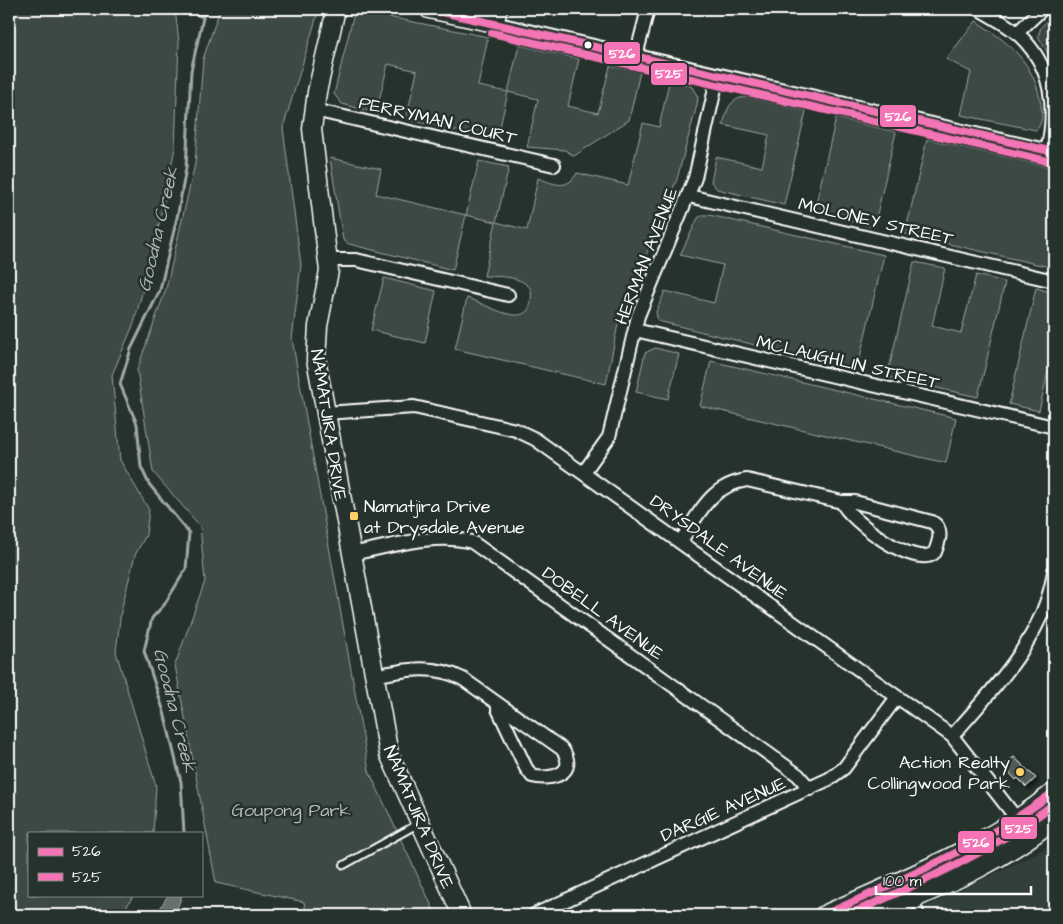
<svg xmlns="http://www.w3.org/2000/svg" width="1063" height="924" font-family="'Architects Daughter',sans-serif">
  <defs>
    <filter id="shadow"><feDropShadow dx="3" dy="3" stdDeviation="2.5" flood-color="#0009"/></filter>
  </defs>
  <rect width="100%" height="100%" fill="#26332d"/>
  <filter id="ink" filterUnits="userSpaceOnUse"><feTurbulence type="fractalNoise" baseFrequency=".02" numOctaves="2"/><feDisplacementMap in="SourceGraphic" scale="10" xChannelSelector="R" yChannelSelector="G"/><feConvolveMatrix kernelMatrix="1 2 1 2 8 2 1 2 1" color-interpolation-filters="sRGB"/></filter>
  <g filter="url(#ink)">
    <path fill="#333f3a" d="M1054,842V915H909L1032,856Z"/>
    <path fill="#3e4944" stroke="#9ea4a2" d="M9,9H175L179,42L175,148L154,248L134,323L112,375L120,460L149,510L146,535L135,555L121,611L116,652L156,786L153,833H29V895H134L121,915H24L9,910Z
      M220,9H319L283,128L301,265L292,339L369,771L436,915H307L304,902L216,883L175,665L205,581L200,526L153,472L137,370L166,289L195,164L203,59Z
      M359,11L488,37L478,86L508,92L519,45L579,59L568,106L598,113L610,66L640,72L629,120L574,156L565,150L527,147L538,99L508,92L497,140L406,119L417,71L388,64L376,113L342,104L334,94L353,17Z
      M1054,15V64L1038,36L1041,27Z
      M976,21C1009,43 1035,62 1041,105C1042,113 1043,124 1036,130L961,115L971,72L946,59Z
      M670,78L692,87L698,97L697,105L677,179L618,324L606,384L455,349L467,298C488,304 536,338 531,289C520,275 501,277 484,276L496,222L466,215L453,270L349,244L343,240L330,158L381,169L376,194L466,215L479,161L509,167L496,222L527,230L538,178C554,184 567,191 577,173L628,185L643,123L659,127Z
      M747,97L806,111L784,205L717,189L711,182L716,157L762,167L769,135L723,125C727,110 729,98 747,97Z
      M836,118L896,132L874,227L814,212Z
      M927,139L1054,168V268L905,234Z
      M703,215H709L884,255L857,370L658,321L656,312L665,291L714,303L723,265L680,255L698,218Z
      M914,262L945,268L932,326L961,333L976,275L1005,282L978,397L887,377Z
      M384,278L436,291L425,343L371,330Z
      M1036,288L1054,293V373L1048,372L1039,411L1009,404Z
      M655,348L679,354L668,399L636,392L645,353Z
      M711,361L956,418L946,463L700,406Z"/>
    <path fill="#67706c" stroke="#a4a9a7" d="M168,895H182L175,915H156Z"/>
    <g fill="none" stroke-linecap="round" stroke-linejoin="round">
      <path stroke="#a4a9a7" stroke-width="3" d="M185,9L202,17
        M184,833L181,782L164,712L144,651L152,618L164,605L186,569L189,533L149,484L141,467L137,424L120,384L131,349L160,290L178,213L186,168L191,71L205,9"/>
    </g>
    <path fill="#515c57" stroke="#fff" filter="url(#shadow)" d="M1014,757L1036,778L1026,787L1018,778L1016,780L1003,766Z"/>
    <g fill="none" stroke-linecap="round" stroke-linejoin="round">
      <defs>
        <path id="lane" d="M344,865L418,824
          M897,883L907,902L909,915
          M910,903L918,907L921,915"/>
        <path id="street" d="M979,9C992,17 1007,24 1018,34C1052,65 1057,108 1047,151
          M494,23L1054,152
          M1017,33L1042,9
          M636,56L648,9
          M314,110L554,165
          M689,196L1054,281
          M329,260H356L508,295
          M635,330L1054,427
          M325,413L414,407L516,430L535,439L952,736L1031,837
          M584,472L609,437L638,316L695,178L718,75
          M681,541C699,513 711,485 747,480L842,502H855L932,522C944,529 939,541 935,552C917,571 849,520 842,502
          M351,554C389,547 434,532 472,542L798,775L810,789
          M373,676C404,670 433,663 463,679L562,749C579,773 552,781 532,776L526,768L498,709V705
          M952,736C994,689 1045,636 1054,571
          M534,915L829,779L844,768L897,697"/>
        <path id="secondary" d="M336,9L317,92L312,129L329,271L318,326L316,359L389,754L462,915
          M429,9L494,23L498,9
          M824,915C904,879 986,847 1054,792
          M876,915C938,888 1002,863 1054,819"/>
      </defs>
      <use href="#lane" stroke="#fff" stroke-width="10"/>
      <use href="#street" stroke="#fff" stroke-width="16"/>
      <use href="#secondary" stroke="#fff" stroke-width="21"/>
      <use href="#lane" stroke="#26332d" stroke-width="6"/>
      <use href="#street" stroke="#26332d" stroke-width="12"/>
      <use href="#secondary" stroke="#26332d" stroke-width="18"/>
      <defs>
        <path id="bus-1" d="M429,9L1054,152
          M824,915C904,879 983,845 1054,792"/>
        <path id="bus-2" d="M492,33L1052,162
          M848,915C920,883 991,852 1054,804"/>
      </defs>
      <use href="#bus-1" stroke="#26332d" stroke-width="11"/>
      <use href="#bus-2" stroke="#26332d" stroke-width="11"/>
      <use href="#bus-1" stroke="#f474b5" stroke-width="8"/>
      <use href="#bus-2" stroke="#f474b5" stroke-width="8"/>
    </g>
  </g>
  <circle fill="#fff" stroke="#26332d" stroke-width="2" cx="588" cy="45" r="4.5"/>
  <g fill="#ffd166" stroke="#26332d" stroke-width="2">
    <rect x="349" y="511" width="10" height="10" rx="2.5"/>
    <circle cx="1020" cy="772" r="5"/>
  </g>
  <g text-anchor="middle" stroke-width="5" stroke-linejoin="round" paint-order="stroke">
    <g font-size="18" fill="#fff" stroke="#26332d">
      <text transform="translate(438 120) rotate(13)" y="6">PERRYMAN COURT</text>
      <text transform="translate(876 221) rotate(13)" y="6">MOLONEY STREET</text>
      <text transform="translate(646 256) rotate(-69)" y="6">HERMAN AVENUE</text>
      <text transform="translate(848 362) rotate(13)" y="6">MCLAUGHLIN STREET</text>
      <text transform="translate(329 425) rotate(81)" y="6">NAMATJIRA DRIVE</text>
      <text transform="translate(719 547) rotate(36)" y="6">DRYSDALE AVENUE</text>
      <text transform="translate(603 613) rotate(36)" y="6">DOBELL AVENUE</text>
      <text transform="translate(723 809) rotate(-24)" y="6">DARGIE AVENUE</text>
      <text transform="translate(419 817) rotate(67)" y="6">NAMATJIRA DRIVE</text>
    </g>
    <g font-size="18" fill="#fff" stroke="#26332d" text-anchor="start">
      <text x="364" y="512">Namatjira Drive<tspan x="364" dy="21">at Drysdale Avenue</tspan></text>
      <text x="1010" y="768" text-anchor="end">Action Realty<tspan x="1010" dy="21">Collingwood Park</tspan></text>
    </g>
    <g font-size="18" fill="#bbbfbe" stroke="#26332d">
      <text x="291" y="816">Goupong Park</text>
    </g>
    <g font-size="19" font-style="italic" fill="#b3b8b6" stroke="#26332d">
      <text transform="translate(157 229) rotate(-77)" y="7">Goodna Creek</text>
      <text transform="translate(176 710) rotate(76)" y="7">Goodna Creek</text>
    </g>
  </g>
  <g stroke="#26332d" stroke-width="2">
    <rect x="603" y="41" width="38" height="24" rx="5" fill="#f474b5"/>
    <rect x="650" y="62" width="38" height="24" rx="5" fill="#f474b5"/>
    <rect x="879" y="104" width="38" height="24" rx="5" fill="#f474b5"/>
    <rect x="1000" y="816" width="38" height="24" rx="5" fill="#f474b5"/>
    <rect x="957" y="830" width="38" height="24" rx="5" fill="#f474b5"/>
  </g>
  <g font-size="14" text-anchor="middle" font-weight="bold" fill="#fff">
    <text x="622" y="58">526</text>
    <text x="669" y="78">525</text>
    <text x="898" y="121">526</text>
    <text x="1019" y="833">525</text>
    <text x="976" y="847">526</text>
  </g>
  <rect width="1063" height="924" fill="none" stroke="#26332d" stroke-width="30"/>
  <rect x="15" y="15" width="1033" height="894" fill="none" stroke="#fff" stroke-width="2" filter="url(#ink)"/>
  <rect x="28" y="832" width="175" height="65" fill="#26332d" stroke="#7d8581"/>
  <rect x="38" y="848" width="25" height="8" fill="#f474b5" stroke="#7d8581"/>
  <text x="72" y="856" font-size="15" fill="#ffffff">526</text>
  <rect x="38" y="873" width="25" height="8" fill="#f474b5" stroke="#7d8581"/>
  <text x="72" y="882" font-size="15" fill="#ffffff">525</text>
  <path d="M876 886v8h155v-8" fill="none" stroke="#ffffff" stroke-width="2.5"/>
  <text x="883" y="886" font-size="15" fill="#ffffff" stroke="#26332d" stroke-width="4" paint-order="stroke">100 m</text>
</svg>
